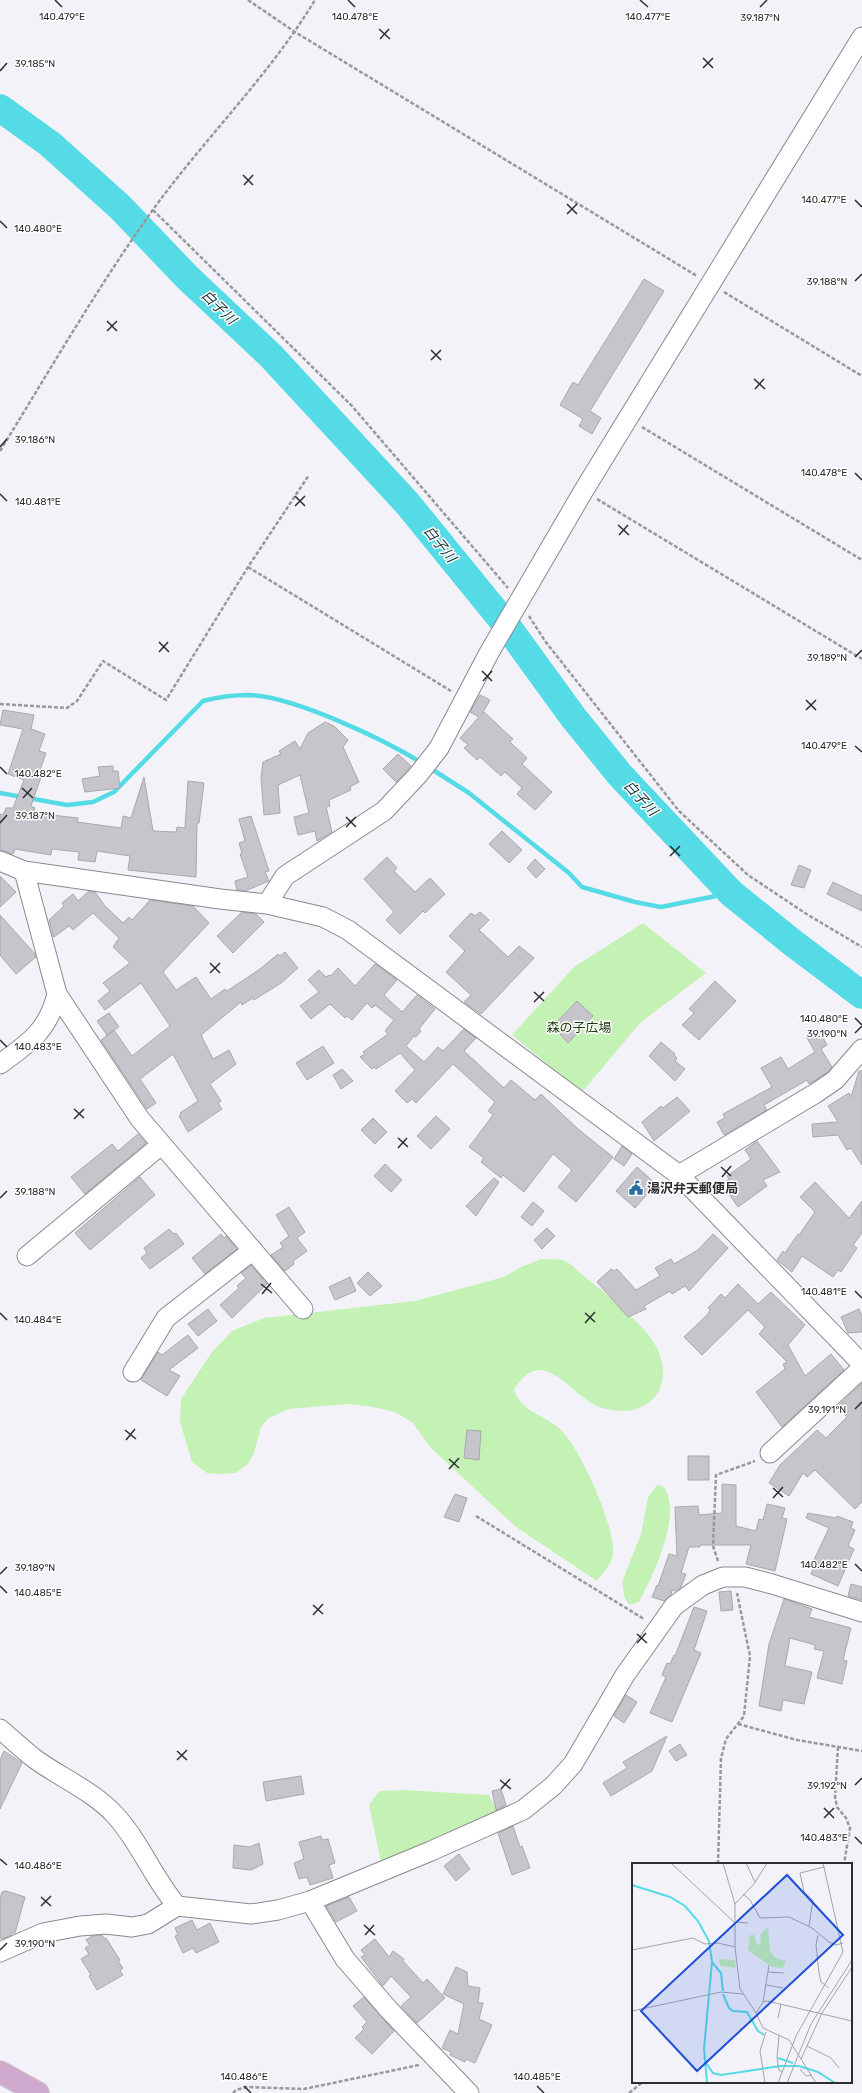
<svg xmlns="http://www.w3.org/2000/svg" width="862" height="2093" font-family="Rubik,'Noto Sans JP',sans-serif">
  <rect width="100%" height="100%" fill="#f3f2f8"/>
  <path fill="#c4f2b5" d="M643,923L706,973L640,1023L582,1092L512,1035L574,967Z
    M541,1259C548,1260 559,1258 565,1261C573,1265 580,1273 586,1278C608,1295 629,1312 647,1333C669,1359 672,1399 633,1410C624,1412 605,1410 597,1406C569,1394 542,1342 514,1390C520,1411 544,1415 559,1428C579,1445 617,1530 613,1555C611,1565 603,1573 597,1581L516,1527L431,1448L412,1422L395,1412L373,1407L347,1404L289,1409L269,1418L261,1427L254,1453L248,1464L235,1473L221,1474L207,1473L192,1462L180,1422L181,1399L212,1352L232,1331L264,1318L415,1301L504,1277L521,1267Z
    M657,1485L663,1486C684,1513 653,1575 639,1602L629,1605L624,1596L622,1582L641,1534L648,1497Z
    M405,1790L489,1795L499,1815L381,1862L369,1805L379,1791Z"/>
  <g fill="none" stroke-linecap="round" stroke-linejoin="round">
    <path stroke="#55dbe6" stroke-width="4.5" d="M430,768L469,793L569,873L582,887L635,902L661,907L731,893
      M0,793L67,805L93,802L114,792L203,701C218,697 233,695 248,695C293,696 383,739 422,763"/>
    <path stroke="#55dbe6" stroke-width="28" d="M0,108L50,144L120,207L188,278L271,356L407,503L507,626L573,717L620,775L731,893L793,943L862,995"/>
  </g>
  <path fill="#c6c5cb" stroke="#a9a8ad" d="M644,279L664,291L590,411L601,418L592,434L579,426L583,419L560,405L573,382L578,385Z
    M480,695L490,700L482,714L484,712L513,739L510,742L527,758L522,764L552,792L535,810L517,794L522,788L505,772L501,776L480,757L477,760L464,748L468,745L460,738L479,717L470,712Z
    M3,710L34,715L31,729L45,734L39,751L46,753L38,776L41,777L31,806L35,808L33,813L78,818L77,822L121,828L123,816L131,818L144,777L153,831L176,832L177,827L185,828L188,781L204,783L199,823H197L196,877L128,870L130,856L97,851L95,862L78,860L79,852L52,849L51,855L15,849L13,854L0,850V814L3,815L6,808H13L24,780L8,774L23,729L0,725Z
    M325,722L334,726L348,740L343,747L359,782L350,787L351,790L329,800L330,806L326,807L332,832L317,841L315,831L298,835L294,817L309,813L300,775L278,785L280,813L264,815L261,778L263,762L281,754L279,751L295,741L300,749L308,733Z
    M398,754L411,766L396,782L383,769Z
    M113,766V771H118L120,788L85,792L82,779L100,776L98,767Z
    M251,816L269,871L265,872L269,881L245,891L237,890L235,881L248,877L240,854L242,853L239,843L245,841L239,819Z
    M502,831L522,850L509,863L489,844Z
    M387,857L397,868L394,871L415,892L430,878L445,894L425,913L423,911L400,934L386,920L394,912L364,879Z
    M535,859L545,869L536,878L527,868Z
    M799,865L811,870L804,888L791,885Z
    M0,876L16,892L0,907Z
    M833,882L862,896V911L827,894Z
    M89,891L95,892L105,906L123,923L129,917L132,920L150,900L193,906L209,923L163,972L176,990L196,977L211,999L225,989L227,991L260,969L278,954L280,956L285,952L298,968L281,983L254,1000L253,998L242,1005L241,1002L201,1035L213,1059L229,1050L236,1064L210,1084L221,1101L218,1103L222,1109L188,1132L179,1116L181,1115L180,1113L198,1101L173,1054L140,1079L156,1103L147,1109L101,1040L114,1030L132,1056L170,1026L141,983L105,1010L98,1001L110,991L103,983L130,963L113,947L119,938L93,913L73,930L69,926L54,937L53,935L49,920L64,906L62,903L73,894L78,901Z
    M242,912L256,914L264,922L233,953L217,936Z
    M480,912L489,920L479,930L508,957L519,946L534,958L481,1014L464,1002L471,995L446,972L465,951L449,936L471,913L475,916Z
    M0,915L35,954L36,957L16,974L0,955Z
    M375,964L397,980L384,995L402,1012L417,995L435,1009L419,1029L421,1031L416,1037L414,1036L406,1046L424,1062L438,1047L443,1051L464,1029L476,1038L464,1051L504,1088L511,1080L535,1100L541,1094L578,1129L613,1157L576,1202L558,1187L572,1170L553,1154L524,1192L503,1175L501,1178L481,1162L484,1158L469,1147L493,1115L488,1111L495,1102L453,1064L416,1103L412,1099L407,1103L395,1091L415,1070L400,1053L376,1069L374,1067L372,1069L360,1057L365,1054L363,1052L388,1034L385,1031L394,1020L375,1005L372,1008L367,1003L352,1020L347,1016L345,1018L330,1004L311,1019L300,1006L319,992L308,980L319,970L326,977L329,975L331,976L338,968L355,986Z
    M715,981L736,1001L699,1040L682,1025L694,1013L689,1009Z
    M577,1001L593,1016L568,1043L553,1026Z
    M109,1013L119,1027L107,1035L97,1021Z
    M818,1029L827,1045L821,1049L832,1067L828,1072L809,1084L807,1080L764,1105L767,1110L724,1135L717,1122L725,1118L723,1114L772,1087L761,1068L781,1057L788,1069L815,1052L806,1036Z
    M661,1042L675,1054L674,1055L677,1058L675,1061L685,1069L675,1081L649,1056Z
    M323,1046L334,1063L307,1080L296,1063Z
    M342,1069L353,1081L341,1089L333,1075Z
    M859,1071H862V1165L851,1148L847,1150L838,1135L813,1137L812,1124L838,1122L828,1106L849,1093L851,1097Z
    M677,1097L690,1111L654,1141L642,1122L661,1106L663,1108Z
    M436,1116L450,1129L431,1149L417,1136Z
    M373,1118L387,1132L375,1144L361,1130Z
    M138,1134L146,1143L85,1194L71,1177L112,1144L118,1151Z
    M757,1141L780,1172L763,1180L767,1186L738,1207L722,1184L729,1179L727,1176L751,1159L745,1150Z
    M622,1146L632,1154L624,1166L614,1159Z
    M385,1164L402,1180L391,1192L374,1176Z
    M637,1167L656,1184L635,1208L616,1191Z
    M140,1177L155,1195L90,1250L75,1233Z
    M494,1178L499,1182L476,1216L466,1206Z
    M815,1182L849,1218L862,1201V1233L853,1245L857,1248L841,1272L838,1270L833,1277L802,1256L792,1272L777,1260L783,1251L785,1253L798,1234L799,1235L815,1212L800,1197Z
    M533,1202L544,1211L532,1226L521,1217Z
    M289,1207L305,1232L297,1238L307,1251L293,1261L294,1264L285,1271L271,1255L283,1247L280,1243L289,1236L276,1215Z
    M547,1228L555,1236L542,1249L534,1240Z
    M169,1229L174,1234L176,1233L184,1244L150,1269L141,1258L147,1253L144,1248Z
    M221,1234L224,1238L226,1236L237,1249L205,1274L192,1258Z
    M713,1234L728,1248L689,1291L685,1286L672,1294L670,1291L644,1306L646,1309L628,1317L597,1282L611,1269L614,1271L617,1269L636,1290L660,1276L655,1268L671,1259L674,1264L698,1250Z
    M251,1265L267,1284L232,1318L220,1305L239,1288L237,1286L246,1278L241,1273Z
    M368,1272L382,1286L370,1296L357,1283Z
    M350,1277L356,1291L335,1300L329,1287Z
    M738,1284L758,1304L771,1292L805,1325L788,1345L805,1376L831,1354L844,1370L782,1427L756,1392L785,1369L783,1364L787,1362L759,1334L765,1327L748,1310L702,1355L684,1337L708,1314L710,1310L708,1308L721,1294L725,1298Z
    M208,1309L217,1321L198,1336L188,1324Z
    M859,1309L862,1316V1332L848,1333L841,1317Z
    M188,1335L198,1348L169,1370L180,1376L167,1396L141,1380L158,1352L162,1355Z
    M862,1383V1502L855,1509L815,1470L807,1477L803,1473L789,1496L769,1483L780,1465L817,1430L826,1438L847,1417L837,1407Z
    M467,1430L481,1431L479,1460L464,1458Z
    M688,1456H709V1480H688Z
    M722,1484L736,1485V1526L756,1531L759,1519L763,1520L767,1504L785,1508L782,1518L787,1519L775,1571L746,1564L751,1545H700V1547H689L681,1573L686,1574L681,1587L676,1591L672,1590L671,1595L664,1601L652,1597L657,1585L658,1586L669,1554L677,1556L675,1507L698,1506L699,1515L722,1513Z
    M455,1494L467,1498L459,1522L444,1517Z
    M808,1513L836,1518L837,1516L853,1522L851,1528L855,1530L848,1546L854,1549L838,1586L811,1574L816,1563L813,1562L829,1528L806,1518Z
    M851,1584L862,1587V1600L848,1596Z
    M731,1591L733,1610L721,1611L719,1592Z
    M784,1599L812,1609L809,1617L851,1628L843,1660L847,1661L842,1684L817,1678L824,1651L814,1649L815,1645L790,1638L785,1666L812,1672L804,1704L783,1700L781,1711L759,1706L769,1644Z
    M694,1607L707,1611L694,1650L701,1653L672,1722L650,1713L666,1677L662,1675L667,1663L670,1664L674,1655L675,1656Z
    M626,1695L637,1702L624,1723L614,1716Z
    M667,1736L652,1771L611,1796L603,1783L627,1768L623,1762Z
    M680,1744L687,1755L676,1761L669,1751Z
    M4,1751L22,1763L0,1809V1760Z
    M301,1776L304,1794L266,1801L263,1782Z
    M501,1789L506,1805L496,1810L492,1791Z
    M513,1826L520,1847L522,1846L530,1868L512,1875L498,1833Z
    M321,1836L322,1840L328,1839L335,1863L329,1865L333,1878L310,1885L307,1877L299,1879L294,1863L304,1859L299,1842Z
    M259,1843L263,1864L251,1870L233,1868L234,1845L250,1847Z
    M459,1854L470,1869L456,1881L444,1866Z
    M6,1891L25,1897L15,1933H12L11,1935L3,1939L0,1938V1899L2,1892Z
    M349,1897L357,1911L336,1922L326,1906Z
    M192,1920L197,1930L210,1923L219,1942L196,1953L193,1948L183,1953L175,1936L178,1935L175,1928Z
    M102,1935L105,1939L106,1938L120,1960L118,1961L123,1968L120,1971L123,1975L97,1990L89,1976L91,1975L81,1959L89,1954L85,1948L90,1945L86,1940L92,1936Z
    M375,1939L389,1957L393,1951L404,1959L403,1961L423,1983L427,1979L445,1998L417,2023L401,2006L411,1997L391,1976L383,1986L361,1957L365,1955L361,1950Z
    M456,1967L467,1972L468,1986L480,1988L478,2003H483L479,2019L492,2025L475,2063L466,2059L465,2062L450,2055L451,2052L442,2048L450,2030L458,2034L464,2004L443,1994Z
    M364,1997L394,2031L372,2054L355,2038L364,2029L362,2027L367,2022L353,2006Z"/>
  <g fill="none" stroke-linecap="round" stroke-linejoin="round">
    <defs>
      <path id="minor" d="M0,861L24,871L220,899L267,904L323,917L348,930L679,1175L862,1364
        M267,904L285,876L384,811L418,775L439,748L489,653L584,490L862,37
        M57,994L140,1119L303,1309
        M0,1064C29,1043 48,1031 57,994L24,871
        M679,1175L816,1093L835,1080L862,1049
        M27,1256L161,1145
        M133,1372L166,1318L253,1250
        M770,1453L862,1368
        M0,1729C12,1739 23,1750 35,1759C61,1778 93,1791 115,1815C140,1842 153,1878 177,1906
        M310,1901L345,1959L390,2011L469,2093
        M0,1952L43,1933L80,1926L106,1924L132,1927L148,1924L177,1906L251,1914L278,1910L310,1901L431,1851L523,1810L553,1786L573,1764L625,1675L674,1606L703,1585L723,1577H745L772,1584L862,1612"/>
      <path id="major" d="M0,2072L38,2093"/>
    </defs>
    <use href="#minor" stroke="#8a898e" stroke-width="21"/>
    <use href="#major" stroke="#d1d1d1" stroke-width="24"/>
    <path stroke="#99989c" stroke-width="2.5" stroke-dasharray="4 2" stroke-linecap="butt" d="M248,0L295,32L697,276
      M153,210L352,406L508,588
      M724,292L862,376
      M642,427L862,560
      M0,451C50,370 97,288 152,211C204,139 269,76 315,0
      M597,499L862,659
      M248,567L451,691
      M529,616L545,641L679,811L748,875L808,915L862,947
      M0,704L67,708L77,701L103,661L166,700L248,567L309,475
      M476,1516L644,1619
      M718,1561L713,1546L716,1475L755,1461
      M738,1724L797,1740L862,1751
      M838,1747L835,1797L837,1807L846,1818L850,1828L844,1864
      M718,1864L721,1758L726,1739L744,1716L750,1656L737,1593
      M233,2093L236,2090L247,2087L304,2089L419,2065
      M629,2093L643,2082"/>
    <use href="#minor" stroke="#fff" stroke-width="19"/>
    <use href="#major" stroke="#d0aace" stroke-width="22"/>
  </g>
  <path fill="none" stroke="#2d2d2f" stroke-width="1.5" d="M55,0L62,7M348,0L355,7M640,0L648,7M760,7L767,0M379,29L390,39M380,39L389,29M703,58L713,68M703,68L713,58M0,71L7,63M243,175L253,185M244,185L253,175M855,200L862,207M567,204L577,214M567,214L577,204M0,221L7,228M855,281L862,274M107,321L117,331M107,331L117,321M431,350L441,360M431,360L441,350M754,379L765,389M755,389L764,379M0,447L7,439M855,473L862,480M0,494L7,501M295,496L305,506M295,506L305,496M618,525L629,535M619,535L628,525M159,642L169,652M159,652L168,642M855,657L862,650M482,671L492,681M483,681L492,671M806,700L816,710M806,710L816,700M855,746L862,752M0,767L7,774M22,788L33,798M23,798L32,788M346,817L356,827M0,823L7,815M346,827L356,817M670,846L680,856M670,856L680,846M210,963L220,973M210,973L220,963M534,992L544,1001M534,1002L544,992M855,1018L862,1025M855,1033L862,1026M0,1040L7,1047M74,1109L84,1118M74,1119L84,1109M398,1138L408,1147M398,1148L407,1138M721,1167L731,1176M722,1177L731,1166M0,1198L7,1191M261,1284L272,1293M855,1291L862,1298M262,1294L271,1283M0,1313L7,1320M585,1313L595,1322M585,1323L595,1312M855,1409L862,1402M125,1430L136,1439M126,1440L135,1429M449,1459L459,1468M449,1469L459,1458M773,1488L783,1497M773,1498L783,1487M855,1564L862,1571M0,1574L7,1567M0,1586L7,1593M313,1605L323,1614M313,1615L323,1604M637,1634L647,1643M637,1643L646,1633M177,1751L187,1760M177,1760L187,1750M500,1780L511,1789M855,1785L862,1778M501,1789L510,1779M824,1808L834,1818M824,1818L834,1808M855,1837L862,1844M0,1859L7,1865M41,1897L51,1906M41,1906L51,1896M364,1925L375,1935M365,1935L374,1925M0,1950L7,1943M244,2086L251,2093M537,2086L544,2093"/>
  <defs>
    <symbol id="civic-bare" viewBox="-9 -9 18 18"><path d="M-.6-6.5H3V-4.5H.6V-3L4-1V1h2V6H-6V1h2V-1L-.6-3ZM-1.2 2.5V6h2.4V2.5Z" fill="#286ea2" stroke="#fff" stroke-width="2.5" paint-order="stroke"/></symbol>
  </defs>
  <g fill-rule="evenodd">
    <use href="#civic-bare" x="626" y="1178" width="20" height="20"/>
  </g>
  <g text-anchor="middle" stroke-width="3" stroke-linejoin="round" paint-order="stroke">
    <g font-size="13" fill="#163906" stroke="#fff">
      <text x="579" y="1032">森の子広場</text>
    </g>
    <g font-size="13" font-weight="bold" fill="#2d2d2f" stroke="#fff" text-anchor="start">
      <text x="647" y="1193">湯沢弁天郵便局</text>
    </g>
    <g font-size="14" font-style="italic" fill="#21383a" stroke="#fff">
      <text transform="translate(219 307) rotate(44)" y="5">白子川</text>
      <text transform="translate(440 544) rotate(51)" y="5">白子川</text>
      <text transform="translate(641 798) rotate(47)" y="5">白子川</text>
    </g>
  </g>
  <g transform="translate(632 1863)">
    <rect width="220" height="220" fill="#f3f2f8"/>
    <path d="M136,64L138,89L145,96L154,98L151,105L140,104L116,87L118,72H122L125,81L128,82L129,71ZM87,96L103,97L104,105L88,103Z" fill="#c4f2b5"/>
    <path fill="none" stroke="#55dbe6" stroke-width="2" d="M0,22L38,34L53,43L66,58L77,78L80,99L72,186L75,220M80,99L89,110L91,128M91,131L97,145L101,148L115,149L126,168L132,172M146,195L161,200M74,200L81,210L89,212L148,203H167L186,209L203,220"/>
    <path fill="none" stroke="#a4a3a8" stroke-width="1" d="M39,0L104,61M91,0L103,41V84L108,126L124,150L131,165L157,177L184,220M114,0L123,19M111,31L118,37L128,55L157,54L180,65L197,79L204,82L211,80M103,41L122,21L135,0M104,59L116,60M177,63L181,37L172,29L168,10L192,4M186,72L184,82L187,110L189,119L197,125M0,87L61,75L73,81L86,80L103,84M136,109L152,110M134,122L151,125M131,139L137,102M0,148L89,129L111,131M124,150L131,139L135,138L220,158M146,155L149,141M147,173L145,195L147,207L150,209M175,183L199,195L207,205M169,196L190,150L220,104M168,206L174,213L180,212M133,220L128,188L134,169M146,220L164,173L211,89L191,0M155,220L179,161L220,97"/>
    <path fill="#1d4ed8" fill-opacity="0.15" stroke="#1d4ed8" stroke-width="2" d="M155,12L211,72L65,208L9,148Z"/>
    <rect width="220" height="220" fill="none" stroke="#2d2d2f" stroke-width="2"/>
  </g>
  <g font-size="10" text-anchor="middle" fill="#2d2d2f" stroke="#fff" stroke-width="3" stroke-linejoin="round" paint-order="stroke">
    <text x="355" y="20">140.478°E</text>
    <text x="648" y="20">140.477°E</text>
    <text x="62" y="20">140.479°E</text>
    <text x="760" y="21">39.187°N</text>
    <text x="35" y="67">39.185°N</text>
    <text x="824" y="203">140.477°E</text>
    <text x="38" y="232">140.480°E</text>
    <text x="827" y="285">39.188°N</text>
    <text x="35" y="443">39.186°N</text>
    <text x="824" y="476">140.478°E</text>
    <text x="38" y="505">140.481°E</text>
    <text x="827" y="661">39.189°N</text>
    <text x="824" y="749">140.479°E</text>
    <text x="38" y="777">140.482°E</text>
    <text x="35" y="819">39.187°N</text>
    <text x="824" y="1022">140.480°E</text>
    <text x="827" y="1037">39.190°N</text>
    <text x="38" y="1050">140.483°E</text>
    <text x="35" y="1195">39.188°N</text>
    <text x="824" y="1295">140.481°E</text>
    <text x="38" y="1323">140.484°E</text>
    <text x="827" y="1413">39.191°N</text>
    <text x="824" y="1568">140.482°E</text>
    <text x="35" y="1571">39.189°N</text>
    <text x="38" y="1596">140.485°E</text>
    <text x="827" y="1789">39.192°N</text>
    <text x="824" y="1841">140.483°E</text>
    <text x="38" y="1869">140.486°E</text>
    <text x="35" y="1947">39.190°N</text>
    <text x="244" y="2080">140.486°E</text>
    <text x="537" y="2080">140.485°E</text>
  </g>
</svg>
